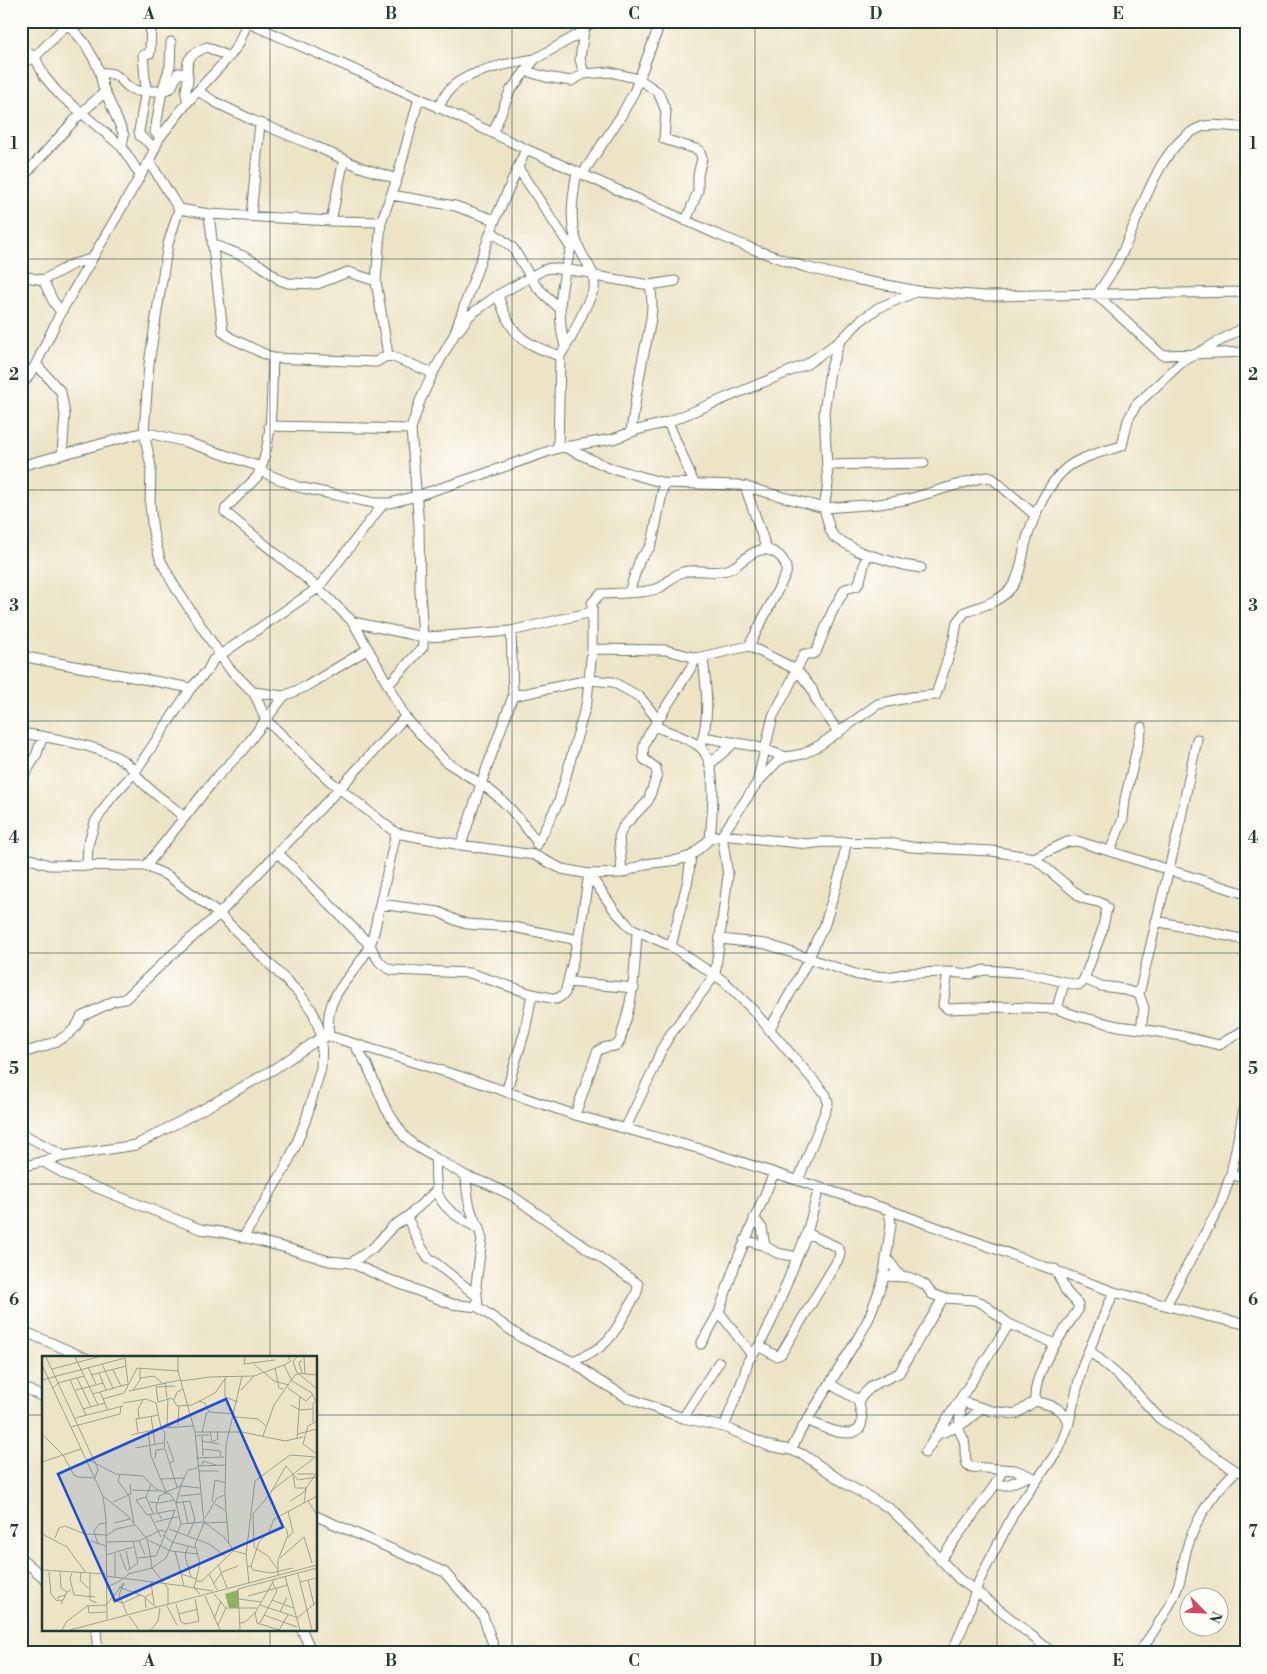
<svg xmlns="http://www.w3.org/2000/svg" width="1267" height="1674" font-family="'Libre Bodoni',serif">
  <rect width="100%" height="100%" fill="#fdfcf7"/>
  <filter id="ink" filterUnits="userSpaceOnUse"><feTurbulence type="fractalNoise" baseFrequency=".02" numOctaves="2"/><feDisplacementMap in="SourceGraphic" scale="10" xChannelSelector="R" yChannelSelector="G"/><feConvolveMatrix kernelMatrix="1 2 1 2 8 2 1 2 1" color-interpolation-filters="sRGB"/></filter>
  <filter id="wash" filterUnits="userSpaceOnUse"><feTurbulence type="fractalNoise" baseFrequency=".0096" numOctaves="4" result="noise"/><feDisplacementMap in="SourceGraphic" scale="20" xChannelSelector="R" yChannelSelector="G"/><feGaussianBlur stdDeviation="1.12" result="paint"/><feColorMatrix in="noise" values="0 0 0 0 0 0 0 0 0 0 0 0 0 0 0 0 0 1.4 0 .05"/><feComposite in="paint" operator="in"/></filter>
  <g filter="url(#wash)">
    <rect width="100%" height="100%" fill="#ede4c6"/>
  </g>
  <g filter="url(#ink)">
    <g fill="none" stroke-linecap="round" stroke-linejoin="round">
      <defs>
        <path id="minor" d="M65,21L84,42L95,61L100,73L103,87L124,135L122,147
          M151,21L150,53L143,55L146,90L139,131L140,136L155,148
          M244,21L419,98L526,149L716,234L758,251L805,267L855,279L918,291L985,296L1246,292
          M584,30L580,59L584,74
          M21,49L35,57L70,21
          M21,64L35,57L44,76L58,93L122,147L140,175
          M526,71L546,77L571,81L584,74L610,72L639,79L658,92L666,111L664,139L699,150L702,158L698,175V191L686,221
          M100,73C125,71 119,87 138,91C145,92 155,90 162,91L170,66L171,42
          M198,91L215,102L252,120L315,146L360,167L397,179
          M188,101C183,92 188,87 188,78C187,71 186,64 190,58C193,53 202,49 207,47L229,57
          M438,108C442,101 446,93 451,88C469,70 511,63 535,59
          M1246,127C1233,128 1216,123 1204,126C1157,141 1140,220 1119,259C1113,272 1104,283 1097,295L1162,355L1246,352
          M493,133L510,91L535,59L579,34L589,24
          M160,137L155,132L162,91L171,88L178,73L186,74
          M149,161L179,209L168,244L157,311L149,364L144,432L151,467L150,504L153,532L160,559L175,587L229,668L253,692L258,701L265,719L330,781L396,833L461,845L534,855L562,869L589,874L615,911L631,928L671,946L725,982L753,1010L826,1095L828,1103L825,1112L798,1181
          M518,168L571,248
          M583,173L621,116L634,92L661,21
          M21,179L81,113L105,92
          M392,195L455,206L495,220
          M179,209L209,214L331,221L381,222
          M209,214L223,332L231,338L273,358L376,362L388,355
          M251,216L260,123
          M331,221L344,159
          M491,231L513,248L536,286L560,309
          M212,244L243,256L260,265L280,280L288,283L317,284L348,272L376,281
          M21,276L43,280L73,264L91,259
          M594,276L650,285L675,281
          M43,280L53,301L61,312
          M498,295L543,270L550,268L593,273
          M459,330L470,315L498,295C510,334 521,343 560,356
          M840,341L830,371L824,412L828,484L824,508L830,530L834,537L860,552L903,565L921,568
          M565,346C554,309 564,270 575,235
          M388,355L376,281L381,222L397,179L419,98
          M388,355L433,373
          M273,358C271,394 274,444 257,477L226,508L225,512L318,588L353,622L388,685
          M36,364L61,392L65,415L62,454
          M21,387L36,364L61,312L149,161L160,137L191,98L229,57L238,45L247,23
          M668,422L694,483
          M269,426L411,429
          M631,432C634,409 638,385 642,362C647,337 656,311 650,285
          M564,447L608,467L664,483L739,485L824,508L879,504L909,499L980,478L989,477L993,479L1036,516
          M558,448L560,356L571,338L594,289C596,269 584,262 578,245C568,222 573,195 577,171
          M828,465L924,463
          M21,466L144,432L186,442L261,467
          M260,471L298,487L374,503H390L416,496L478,476L558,448L613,439L637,430L668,422L807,364L840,341L860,321L878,308L918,291
          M745,486L767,550
          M629,592L640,559L650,547L653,539L664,483
          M353,622L423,637L445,636L511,631L592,612
          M511,631L513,696L481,784C506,800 520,820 538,843L537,845
          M592,649L666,650L697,658L749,646L797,670L812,689L816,700L839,733
          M21,656L191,688
          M697,658L654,726C666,731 691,739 700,747C719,763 712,816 710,839
          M253,692L284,696
          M513,696L589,680L613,682L640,697L658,720
          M21,733C48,737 103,746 125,762C133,767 136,776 142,782C155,795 171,805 184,817
          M703,737L754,746L786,757
          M700,747C711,715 706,689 703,657
          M711,763L735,742
          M21,780L36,756L43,736
          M757,783L773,716L788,688L804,654H812L816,652L832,612L845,589L857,586L860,580L867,554
          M538,843L559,801L587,701L592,649V603L600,594C615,593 649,594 661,587C669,582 674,574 683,572C698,568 715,575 730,569C742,564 751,548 767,550C779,552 788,562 786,574L749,646
          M461,845L481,784L445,761L405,717L388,685L423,647V637L420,592L419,526L411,429L420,401L433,373L454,335L495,220L526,149
          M1110,851L1123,819L1125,799L1142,727
          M278,853L370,945C376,957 379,965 392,970L470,973L532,994L556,999L560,997L565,993L579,936L589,874L622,873L645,864L678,860L691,856L710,839L722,835L757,783L778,761L786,757L803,754L820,745L878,704L912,697L936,695L954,639L957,622L965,612C981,606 1000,602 1011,588C1020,577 1022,559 1025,545C1032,519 1048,479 1072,464C1087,455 1105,451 1122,446L1128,420L1136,405L1182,362L1246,326
          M21,856L49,865L146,866L168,876L219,914L299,993L313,1012L322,1037L321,1068L306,1119L296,1145L284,1170L243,1238
          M1034,858L1082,898C1091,902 1100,899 1107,908L1102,931L1084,979L1101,986L1117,988L1139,994L1144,1008L1141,1029L1182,1036L1219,1045L1246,1029
          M87,866L88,845L95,822L111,798L135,772L191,688L208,670L213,660L318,588L384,503
          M146,866L214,780L242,751L284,696L307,686L368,649
          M622,873L619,837L623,827L648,801L657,775L656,768L644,759C641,745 648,736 654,726
          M380,904L439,912L455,920L467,924L513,927L578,940
          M1156,921L1246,940
          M720,939L766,944L858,975L889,977L910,973L948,972L971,974L984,970L1027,973L1077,985L1081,984L1084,979
          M671,946L688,880L691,856
          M948,972L943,1005L948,1009L1001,1007L1057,1009L1077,1016L1118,1026L1141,1029
          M568,982L634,988
          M1139,994L1179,827L1197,739
          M1057,1009L1064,983
          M769,1030L796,983L809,958L817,939L824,927L842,867L846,842
          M329,1036C323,990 354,980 370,945C375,933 377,917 380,904C385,881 391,857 396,833
          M354,1044L367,1065L386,1109L404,1136L414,1145L435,1158C436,1168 435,1180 437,1190C440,1209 465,1221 479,1229L482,1239L476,1284L478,1307L522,1338L572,1361L596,1379L628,1398L683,1418L724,1427L769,1446L791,1450L804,1455L846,1484L889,1508L914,1531L959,1579L976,1591L1053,1653
          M21,1054C42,1046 73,1041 81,1017L114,1001L125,999L164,962L219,914L340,788L405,717
          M506,1092L525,1031L532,994
          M575,1115L597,1052C604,1044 612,1049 618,1044C621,1041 622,1033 623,1029C634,997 635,965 637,932
          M625,1129L654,1068L661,1050L670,1035L715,975L728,875L722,835L808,844L823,842L889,843L911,847L992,851L1034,858L1067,842L1077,841L1246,894
          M21,1133L64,1156
          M435,1158L466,1176C467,1195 469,1212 479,1228
          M42,1161L70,1177L200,1229L221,1232L283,1247L329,1261L351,1263L373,1248L393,1226L407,1217L437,1190
          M21,1167L64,1156L136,1145L207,1107L274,1069L322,1037L329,1036L475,1081L575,1115L704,1150L889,1210L1114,1292L1207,1316L1246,1324
          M1231,1174L1246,1179
          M466,1176L488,1184L511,1195L638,1284C639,1291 634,1298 630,1305C612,1337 608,1348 572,1361
          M407,1217L420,1245L428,1257L477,1296
          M754,1218L762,1228L765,1246
          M745,1240L765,1246L777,1253L797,1257
          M886,1257L901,1277
          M351,1263L385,1278L452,1304L478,1307
          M884,1276L908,1277L918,1281L925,1285L932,1294L943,1298L974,1300L982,1303L1009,1324L1055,1344
          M1166,1305L1220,1206L1231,1174L1246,1099
          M719,1312L752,1355
          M21,1330L86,1358
          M701,1344L719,1312L735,1265L774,1173
          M759,1346L776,1356L781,1354L839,1258L840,1252L837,1247L807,1233
          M1089,1350L1130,1386L1159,1418L1236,1471
          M21,1388L29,1390L44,1398
          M858,1400L873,1385L899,1373L943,1298
          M1035,1401C1033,1371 1062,1334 1078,1310V1304L1066,1291L1055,1269
          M683,1418L719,1362
          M807,1420C819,1426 861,1446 862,1420C862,1414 859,1406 858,1400L830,1384
          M724,1427L744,1376L748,1361L759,1346L772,1320L807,1233L819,1188
          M938,1434C957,1428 967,1423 981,1408
          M791,1450L801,1430L858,1338L869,1318L883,1280L891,1224L889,1210
          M925,1453L1009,1324
          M1037,1479L1015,1470L971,1467L967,1464C964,1456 966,1448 964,1440C962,1436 960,1434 959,1429C959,1419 962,1411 960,1401L992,1411L1016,1414L1035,1401C1049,1405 1065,1407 1068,1424
          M995,1485H1007L1029,1476
          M316,1516L444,1572L483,1616L496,1653
          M21,1558L44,1578
          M940,1560L995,1485L1003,1469
          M96,1630L98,1653
          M302,1630L312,1653
          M952,1653L968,1614L979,1581L1015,1511L1059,1449L1068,1426L1083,1364L1114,1292
          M1139,1653C1153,1632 1169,1610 1178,1586C1183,1573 1183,1558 1188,1545C1197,1517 1215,1491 1236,1471L1246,1472"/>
      </defs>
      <use href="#minor" stroke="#677767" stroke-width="11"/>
      <use href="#minor" stroke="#fff" stroke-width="9"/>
    </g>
  </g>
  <path fill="none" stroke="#1f3d34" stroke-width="1" stroke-opacity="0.55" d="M270,21V1358M512,21V1653M755,21V1653M997,21V1653M21,259H1246M21,490H1246M21,721H1246M21,953H1246M21,1184H1246M21,1415H44M316,1415H1246M270,1630V1653"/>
  <g transform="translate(42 1356)">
    <rect width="275" height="275" fill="#ede4c6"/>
    <path d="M196,234L197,252H187L183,238Z" fill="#91b265"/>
    <path fill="none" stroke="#9ba18c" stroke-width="1" d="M33,1L56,49M136,1V15L153,76L162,166L182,181L192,195L204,198L207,227M203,1L202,8L233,4M255,1L251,5L255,17L275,19M262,1L263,18M83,2L86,27M60,8L71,32M212,8L232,25L247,29M0,9L61,140L64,163L65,263M242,9L250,25M46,11L54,28M233,12L237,32L241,33M10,13L56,1M71,14L79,30M57,17L64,34M260,18L257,6L260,5M49,19L84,10M35,22L49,51M98,22L112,20L120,27M183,23V41L196,46M0,24L83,2M28,24L44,59M139,25L168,21L212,20L242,9L249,5L246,1M250,25L270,37L273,44M123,26L125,42M114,31L133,30M114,31L116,46M11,32L16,27L42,20M246,32L264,45L271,38M34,34L61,27M91,34L98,24V12M199,34L212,20M87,35L138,24M58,36L66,54M51,38L86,28M126,42L125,69L129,71M61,43L82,37L95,12L136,15M132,44L135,36L141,33M157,45L163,47L167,56L193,58M116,46L130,42L135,50L150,49L173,37L185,20M81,47L104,43L114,47L119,72L152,70M249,49L258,54L270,53M41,53L63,47M109,60L113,88M193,61L216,63L225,71M33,62L81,50M97,62L96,53L101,44M275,65L266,70L261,88L275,98M271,66V48L275,43M136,69L137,50M29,71L78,58L79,50M106,75L109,100L124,136L139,130L158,132M168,75L170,86L176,83L175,75M153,76H200L243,85L261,81M160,76L165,56M96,77L94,63L117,59M0,78L21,99L39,93M256,78L275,73M89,79L119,72L123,76L122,93L114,94L113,103M160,79L161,100M221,80L232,49L253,19L257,18L275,33M153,82L156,79H167M255,83L258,40M125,85L132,105L128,107M160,85L177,88M93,92L121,87M123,93L135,131M161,93L178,95L179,101M154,102L182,101M45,103L74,118L101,120L114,133L128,138L134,147L148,145L153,164L146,179M0,106L21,99L32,119L36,121L53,122L56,113L4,1M160,109L161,105L174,109M155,110L184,109M156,115H176M78,118L76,125L87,140L92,167M251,118L253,132H264L262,147M255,118H272M119,123L142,122M109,128L104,141L111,157M90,134L116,135M229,135L272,102M183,139L184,154M138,140L159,138M62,141L85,159L105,183L108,198M104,141L94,144L105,159L133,154M141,145L146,167M248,145L261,137L275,116M266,145L275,159M71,146L89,138L88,128M108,146L116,147L117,140L125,137M170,146L173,124L184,127M115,147L114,153L120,163M117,147L132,144M173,148L184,155L187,188M246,155L251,176L246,182M108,159L119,181M163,162L175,142L183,139L184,89L200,20M113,166L130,162L133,154M72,167L88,163M139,168L162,166M127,173L167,188L183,200M0,178L25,191L44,217M121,179L130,186L153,192M64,180L74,173L93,169M13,182L17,172L23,170L43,178L64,179M106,184L129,195L156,198M49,185L64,190M97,185L103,199M64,186L97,185L119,174L124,176L130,162L137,161M56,189L52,175L57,168L64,167M146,190L143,200L149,221M84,195L88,213M133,195L142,230M78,197L84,214M73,198V221M108,198L110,212L126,232V248M204,198L213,125L248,99L275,101M64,199L91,191M96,202L114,200L124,176M238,202L262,181L270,207M176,208L185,232M209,210L211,214L229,217L251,212M206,211L209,210L217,186L227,176L232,163L275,140M0,214L64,218M236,214L226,200L212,191L211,158L228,138L244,110L256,124L275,121M85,215L96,207L91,185M7,216L9,238L15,245M18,216L19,232L25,236M30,217L28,223L32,239L53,241M39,217L38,224L47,233M48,217V244L55,247M139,218L155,223M167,218L175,234M256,218L270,274M236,219V204L246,179L244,172M64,220L142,230L152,232L158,238M243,220L258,274M82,223L86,218L110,212L124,202L139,168L134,147L139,129L146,114L155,112M266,224L272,249M155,225H160L192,194M109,226L112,248M258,226L275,222M82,227L77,239L85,258M172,227L180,216L196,210M77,231L101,240L114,251M64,232L81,223M196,233L275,212M196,233L198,274M171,235L152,232L158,207L153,189L162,167L186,166M172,238L184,252L176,269M163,240L178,274M206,240L246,229M197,243L219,246M20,244L16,245V241L24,239M70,244L81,247L98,239M230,244L251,252M19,248L25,236L29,234M134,248L139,266L144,268L157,265L153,243M46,249L47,257L64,256M218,249L254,261M125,250L135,269M104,252L103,241L111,237M184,252H215M238,256L245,241M213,257L215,267L237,274L246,259M137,258L156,253M222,259L255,271M87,260L97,274M255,262L275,246M172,263L179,245M198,267L203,266L213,257L232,224M218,267L235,235L230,226M20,274L24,266L45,250L64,249L82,227M28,274L275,209M109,274L116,265L118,252"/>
    <path fill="#1d4ed8" fill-opacity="0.15" stroke="#1d4ed8" stroke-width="2.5" d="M184,43L241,171L73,245L16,118Z"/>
    <rect width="275" height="275" fill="none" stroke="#1f3d34" stroke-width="2.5"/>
  </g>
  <rect width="1267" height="1674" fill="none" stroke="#fdfcf7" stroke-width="55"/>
  <g transform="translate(1204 1612) rotate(114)"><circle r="24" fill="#fdfcf7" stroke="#a4b0a9"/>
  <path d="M0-4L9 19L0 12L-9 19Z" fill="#d1495b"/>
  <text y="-8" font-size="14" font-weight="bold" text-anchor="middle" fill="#1f3d34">N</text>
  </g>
  <rect x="28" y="28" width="1212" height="1618" fill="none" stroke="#1f3d34" stroke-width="2"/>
  <g font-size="16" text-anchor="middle" font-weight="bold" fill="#1f3d34">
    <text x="149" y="19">A</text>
    <text x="391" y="19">B</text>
    <text x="634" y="19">C</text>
    <text x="876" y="19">D</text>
    <text x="1118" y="19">E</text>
    <text x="14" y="149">1</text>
    <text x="1253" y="149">1</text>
    <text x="14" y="380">2</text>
    <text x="1253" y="380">2</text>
    <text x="14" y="611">3</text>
    <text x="1253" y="611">3</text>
    <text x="14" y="843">4</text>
    <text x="1253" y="843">4</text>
    <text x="14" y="1074">5</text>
    <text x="1253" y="1074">5</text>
    <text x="14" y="1305">6</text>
    <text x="1253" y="1305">6</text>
    <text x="14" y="1537">7</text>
    <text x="1253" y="1537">7</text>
    <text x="149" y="1666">A</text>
    <text x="391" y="1666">B</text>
    <text x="634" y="1666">C</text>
    <text x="876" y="1666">D</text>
    <text x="1118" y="1666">E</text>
  </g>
</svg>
